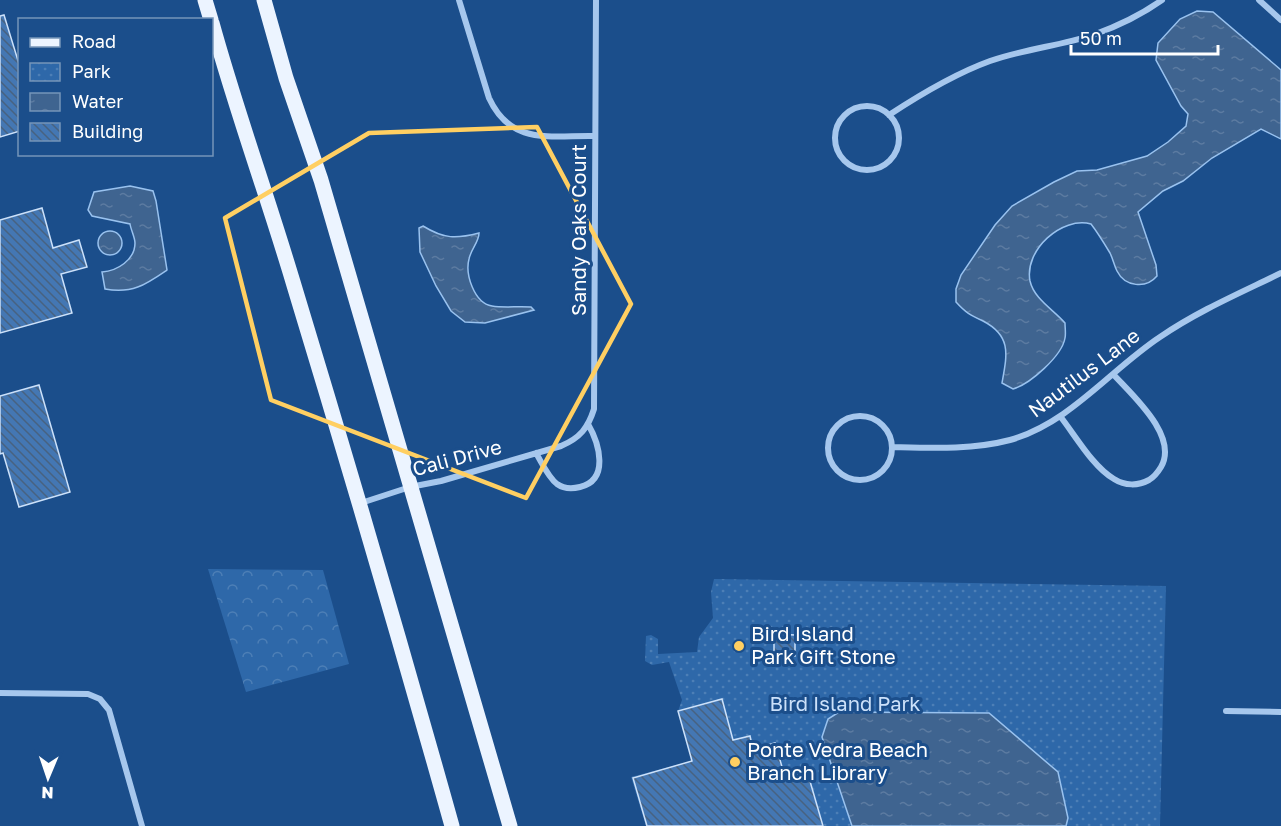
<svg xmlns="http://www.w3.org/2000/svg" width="1281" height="826" font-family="'Golos Text',sans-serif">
  <defs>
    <pattern id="forest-crowns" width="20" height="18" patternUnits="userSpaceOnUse" patternTransform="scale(1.5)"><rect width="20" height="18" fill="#2e68a9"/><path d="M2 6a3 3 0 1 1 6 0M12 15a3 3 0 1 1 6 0" fill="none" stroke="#4d7fb6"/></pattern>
    <pattern id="park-dots" width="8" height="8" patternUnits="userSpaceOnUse" patternTransform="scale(1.5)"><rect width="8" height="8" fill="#2e68a9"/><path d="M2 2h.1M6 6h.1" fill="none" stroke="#4d7fb6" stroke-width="1.8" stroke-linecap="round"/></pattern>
    <pattern id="water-ripples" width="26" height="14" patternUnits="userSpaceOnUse" patternTransform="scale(1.5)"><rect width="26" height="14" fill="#3f6490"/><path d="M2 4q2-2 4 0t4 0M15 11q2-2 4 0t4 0" fill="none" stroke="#5c7ba1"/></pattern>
    <pattern id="building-back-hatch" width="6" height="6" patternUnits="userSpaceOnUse" patternTransform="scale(1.5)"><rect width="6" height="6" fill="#4477b3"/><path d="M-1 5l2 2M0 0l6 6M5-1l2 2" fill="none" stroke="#486280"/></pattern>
  </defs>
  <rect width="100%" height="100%" fill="#1b4e8b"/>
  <path fill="url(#forest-crowns)" d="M208,569L323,570L349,664L246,692Z"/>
  <path fill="url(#park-dots)" d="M714,579L1166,586L1160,826H646L631,777L692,761L678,711L682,700L669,662L652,665L645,661L646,636L651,635L658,639V654L697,652L699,637L713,618L711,592Z"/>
  <path fill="url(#water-ripples)" stroke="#99c2ef" stroke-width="1.5" d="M1197,11L1213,12L1281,70V139L1261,129L1212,158L1183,181L1163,191L1138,212L1156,265L1157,276C1146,289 1125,287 1117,271C1114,265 1113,259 1110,253C1104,243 1098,233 1091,224C1062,216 1024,250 1030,281C1034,299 1054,310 1065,323C1065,328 1066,334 1065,338C1062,356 1030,384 1013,389L1002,383C1007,355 1012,336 983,321C970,315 966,313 956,302V289L961,275L995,225L1012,206L1054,182L1077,171L1097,170L1147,156L1168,142L1186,126L1188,114L1181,106L1156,60L1158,43L1180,19Z
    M130,186L153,191L156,201L167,270C145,285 132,294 105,289L102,272C117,271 135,260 135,243C135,238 131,230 130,224L92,216L88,210L94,192Z
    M423,226C444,239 456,239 479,233C479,242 471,249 469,259C465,274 474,303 492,306C504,308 518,306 531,307L534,310L485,323L465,322L451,311L436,286L420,252L419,228Z
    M98 243a12 12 0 1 1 24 0a12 12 0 1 1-24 0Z
    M839,712L989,713L1058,772L1068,818L1066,826H852L822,737L828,719Z"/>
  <path fill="url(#building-back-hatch)" stroke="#cce1fa" stroke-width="1.5" d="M4,15L20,67V131L0,137V16Z
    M42,208L53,248L79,240L87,267L61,274L72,313L0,333V220Z
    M39,385L70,492L19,507L3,453L0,454V396Z
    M774,634L795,635V656H774Z
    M722,699L733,740L750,736L753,749L775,743L785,777L807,771L823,826H647L633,778L692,761L678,711Z"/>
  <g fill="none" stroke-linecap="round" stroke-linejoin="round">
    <path stroke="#a6c7ed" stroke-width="6" d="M459,0L489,98C511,146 550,135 595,136
      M1259,0L1281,20
      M835 138a32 32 0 1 1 64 0a32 32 0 1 1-64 0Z
      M889,115C921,94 954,74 990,61C1024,49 1059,46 1093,35C1118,26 1141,15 1162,0
      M1060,416C1075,435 1093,467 1114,479C1125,486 1138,486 1149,480C1154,477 1158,472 1161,467C1179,436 1132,395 1113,374
      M828 448a32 32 0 1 1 64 0a32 32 0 1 1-64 0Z
      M892,447C931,448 972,450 1010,440C1070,423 1110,370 1160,337C1198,311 1240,293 1281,273
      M536,453C542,463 548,477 557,484C564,489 572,489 580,487C610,480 599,443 588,424
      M361,503L410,487L441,481L561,446C580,438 588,428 594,409L596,0
      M0,693L88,694L100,699L109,710L142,826
      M1226,711L1281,712"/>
    <path stroke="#ecf4ff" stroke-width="15" d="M205,0L211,20
      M264,0L286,78L321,180L510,826
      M212,23C236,110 267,195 293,282C348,463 401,644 452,826"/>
  </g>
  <path fill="none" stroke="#ffcf62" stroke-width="4.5" stroke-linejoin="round" d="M537,127L631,304L526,498L271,400L225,218L369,133Z"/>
  <g fill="#ffcf62" stroke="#1b4e8b" stroke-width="2">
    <circle cx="739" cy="646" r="6"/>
    <circle cx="735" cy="762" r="6"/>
  </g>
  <g text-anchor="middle" stroke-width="6" stroke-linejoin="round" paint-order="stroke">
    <g font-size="20" fill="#fff" stroke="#1b4e8b">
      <text transform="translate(579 230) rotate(-90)" y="7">Sandy Oaks Court</text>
      <text transform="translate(1084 373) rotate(-37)" y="7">Nautilus Lane</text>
      <text transform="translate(457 458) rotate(-15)" y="7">Cali Drive</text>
    </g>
    <g font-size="20" fill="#fff" stroke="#1b4e8b" text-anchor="start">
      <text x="751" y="641">Bird Island<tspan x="751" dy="23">Park Gift Stone</tspan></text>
      <text x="747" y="757">Ponte Vedra Beach<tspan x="747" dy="23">Branch Library</tspan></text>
    </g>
    <g font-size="20" fill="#cce1fa" stroke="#1b4e8b">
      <text x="845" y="711">Bird Island Park</text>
    </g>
  </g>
  <rect x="18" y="18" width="195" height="138" fill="#1b4e8b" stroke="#7695b9" stroke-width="1.5"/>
  <rect x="30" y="38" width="30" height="9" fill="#ecf4ff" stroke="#7695b9" stroke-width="1.5"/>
  <text x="72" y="48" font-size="18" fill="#ffffff">Road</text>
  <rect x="30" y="63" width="30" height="18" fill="url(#park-dots)" stroke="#7695b9" stroke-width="1.5"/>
  <text x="72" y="78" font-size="18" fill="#ffffff">Park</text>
  <rect x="30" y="93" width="30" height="18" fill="url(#water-ripples)" stroke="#7695b9" stroke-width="1.5"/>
  <text x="72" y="108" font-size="18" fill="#ffffff">Water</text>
  <rect x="30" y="123" width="30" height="18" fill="url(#building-back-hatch)" stroke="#7695b9" stroke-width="1.5"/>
  <text x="72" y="138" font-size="18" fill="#ffffff">Building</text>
  <g transform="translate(48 778) rotate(182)" stroke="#1b4e8b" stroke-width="4.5" paint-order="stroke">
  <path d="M0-4.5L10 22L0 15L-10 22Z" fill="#ffffff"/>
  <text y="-9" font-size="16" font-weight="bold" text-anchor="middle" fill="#ffffff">N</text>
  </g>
  <path d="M1071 45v9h147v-9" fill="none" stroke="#ffffff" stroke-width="3"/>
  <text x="1080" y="45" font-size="18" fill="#ffffff" stroke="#1b4e8b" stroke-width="4.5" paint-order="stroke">50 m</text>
</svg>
